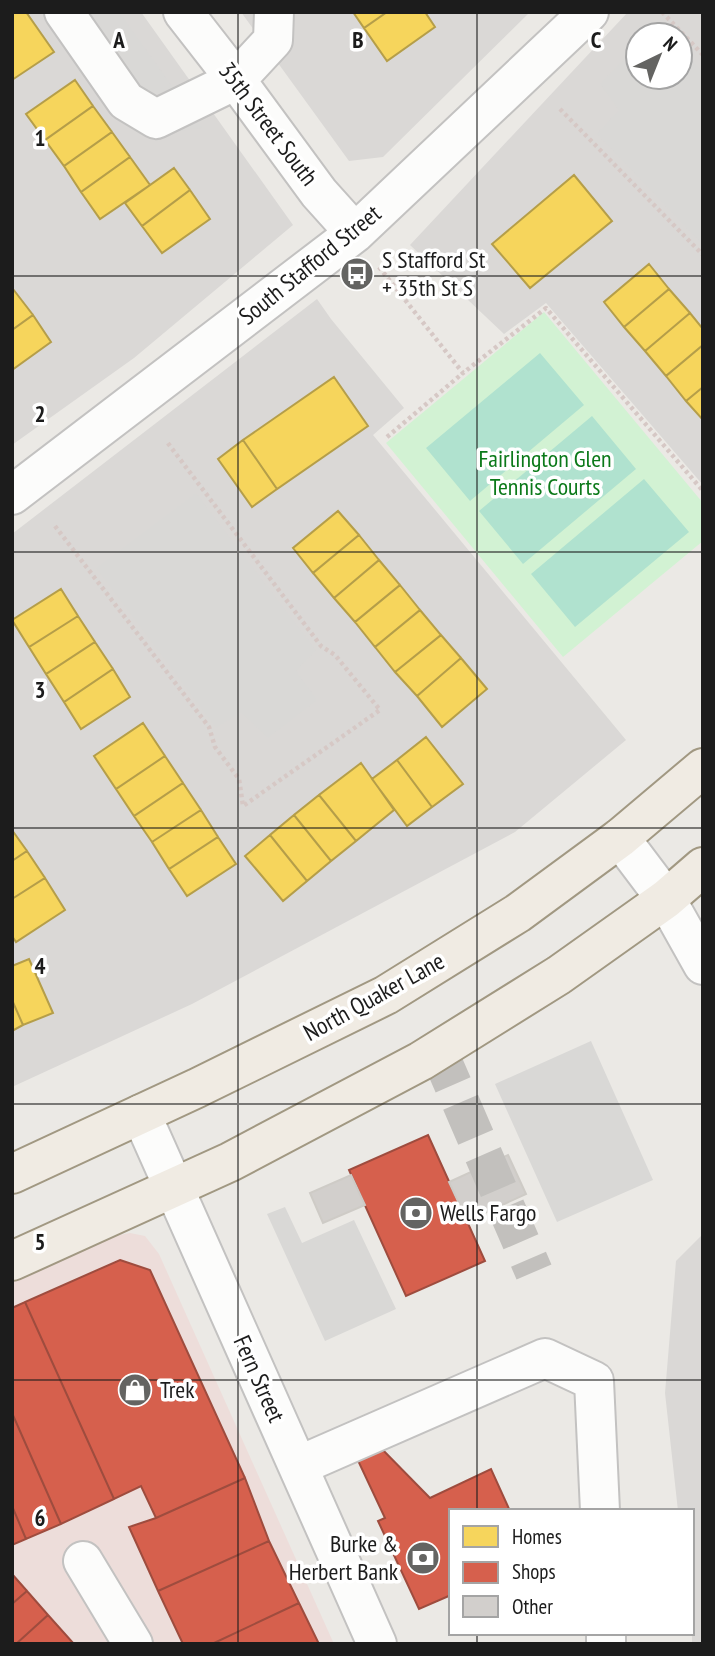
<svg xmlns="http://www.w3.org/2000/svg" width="715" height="1656" font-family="'PT Sans Narrow',sans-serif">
  <rect width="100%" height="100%" fill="#ebe9e5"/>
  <path fill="#dad8d6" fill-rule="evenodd" d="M12,12H141L293,225L134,358L12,445Z
    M241,12H530L383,157L349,161Z
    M628,12H703V485L546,303L504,334L410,245ZM638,35H680V77H638Z
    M317,299L331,319L404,408L373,435L626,740L515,832L192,1004L12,1087V534Z
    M703,1234V1644H692V1511H678L665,1393L676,1261Z"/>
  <path fill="#edddda" d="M130,1233L145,1236L159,1254L334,1644H12V1281L109,1237Z"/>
  <path fill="#d9d8d6" d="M51,12H119L202,128L157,134Z
    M633,50L638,54V77H680V56L684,52L703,71V245L597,134L619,110L600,84Z
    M196,493L316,650L296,671L317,700L268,738L241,712L216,728L96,568Z
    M591,1041L653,1180L557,1222L495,1084Z
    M285,1207L302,1243L354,1220L396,1309L325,1341L267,1214Z"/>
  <path fill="#d2f2d3" d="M544,312L703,503V541L563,657L386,443Z"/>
  <path fill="#b0e2cf" d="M540,353L584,405L470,501L426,448Z
    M592,416L636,469L523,564L479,511Z
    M644,479L689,532L575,627L531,574Z"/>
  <path fill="#f6d55c" stroke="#b59e49" stroke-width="2" d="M12,12H26L54,52L12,80Z
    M353,12H387L364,28Z
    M387,12H425L435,27L387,61L364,28Z
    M75,80L93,106L45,140L26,114Z
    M93,106L112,132L64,166L45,140Z
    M112,132L130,157L81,192L64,166Z
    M130,157L150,185L100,219L81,192Z
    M174,168L190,190L142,226L125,203Z
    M574,175L612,221L530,288L492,244Z
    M190,190L210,219L162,253L142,226Z
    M649,264L669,289L624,327L604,302Z
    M13,289L33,315L12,330V290Z
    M669,289L690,313L645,351L624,327Z
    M690,313L703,329V345L666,376L645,351Z
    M33,315L51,342L12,370V330Z
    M703,345V387L686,401L666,376Z
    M334,377L368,426L277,489L243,440Z
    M703,387V420L686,401Z
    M243,440L277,489L252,507L218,459Z
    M338,511L359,535L313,573L293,548Z
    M359,535L379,560L334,598L313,573Z
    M379,560L400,585L355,622L334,598Z
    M400,585L420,610L375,647L355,622Z
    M61,589L78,616L29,647L12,620Z
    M420,610L441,635L395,672L375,647Z
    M78,616L95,642L46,674L29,647Z
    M441,635L461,658L417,696L395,672Z
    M95,642L113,669L64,702L46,674Z
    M461,658L487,689L442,727L417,696Z
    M113,669L130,697L81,729L64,702Z
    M143,723L165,756L116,789L94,756Z
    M426,737L463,784L432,807L397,760Z
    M165,756L183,783L134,816L116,789Z
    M397,760L432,807L407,826L372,779Z
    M361,763L394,810L356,841L319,795Z
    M183,783L201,810L152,842L134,816Z
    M319,795L356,841L331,861L294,815Z
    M201,810L218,837L169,869L152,842Z
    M294,815L331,861L307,881L270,835Z
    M12,830L27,851L12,861Z
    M270,835L307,881L283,901L245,856Z
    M218,837L236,864L187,896L169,869Z
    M27,851L45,878L12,899V861Z
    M45,878L65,910L16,942L12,936V899Z
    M29,959L53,1013L23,1025L12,1000V966Z
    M12,1000L23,1025L12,1031Z"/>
  <path fill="#d6604d" stroke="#9e4c3e" stroke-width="2" d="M428,1135L485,1261L406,1296L349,1170Z
    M120,1260L150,1270L245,1478L156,1518L141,1486L114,1499L25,1302Z
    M25,1302L114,1499L61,1524L12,1413V1308Z
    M12,1413L61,1524L26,1539L12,1506Z
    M375,1442L430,1498L491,1469L510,1511H451V1595L419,1609L378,1521L385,1518L354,1452Z
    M245,1478L269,1541L158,1591L129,1527L156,1518Z
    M12,1506L26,1539L12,1545Z
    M269,1541L299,1603L212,1644H183L158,1591Z
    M12,1574L27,1591L12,1604Z
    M27,1591L48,1615L16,1644H12V1604Z
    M299,1603L319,1644H212Z
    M48,1615L74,1644H16Z"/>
  <path fill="#d2cfcc" stroke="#cecbc6" stroke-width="2" d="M508,1155L526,1194L467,1221L449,1182Z
    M351,1175L365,1205L323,1223L310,1193Z"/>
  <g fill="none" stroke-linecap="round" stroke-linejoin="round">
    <path stroke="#c2c0bd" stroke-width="38" stroke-dasharray="38 19" stroke-linecap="butt" d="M438,1050L534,1272"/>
    <defs>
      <path id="minor" d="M64,12L126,101L156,119L236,80L273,40L274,12
        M183,12L236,80L319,193L355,233
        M12,495L355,233L589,12
        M620,838L666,899L703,965
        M141,1114L377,1644
        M298,1466L545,1358L594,1381L600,1511
        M83,1561L133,1644
        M606,1633V1644"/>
      <path id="major" d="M12,1174L197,1088L386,995L518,913L620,838L703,768
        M12,1261L230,1162L421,1061L559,975L666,899L703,867"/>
    </defs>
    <use href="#minor" stroke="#c3c2c1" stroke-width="42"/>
    <use href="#major" stroke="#a19882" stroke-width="42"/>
    <path stroke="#d6c8c5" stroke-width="4.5" stroke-dasharray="3.5 3.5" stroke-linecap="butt" d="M662,12L703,55
      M560,109L703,255
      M379,267L463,373L546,308L703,491
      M387,437L463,373
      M55,526L209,727L215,747L239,779L243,806L380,710L335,655L321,646L167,442"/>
    <use href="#minor" stroke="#fcfcfb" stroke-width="38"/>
    <use href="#major" stroke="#f0ebe3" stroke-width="38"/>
  </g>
  <path fill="none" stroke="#1c1c1c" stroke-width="2" stroke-opacity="0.55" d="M238,12V1644M477,12V1511M12,276H703M12,552H703M12,828H703M12,1104H703M12,1380H703M477,1633V1644"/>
  <defs>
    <symbol id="bus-disc" viewBox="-11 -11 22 22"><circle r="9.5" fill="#646462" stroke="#fff"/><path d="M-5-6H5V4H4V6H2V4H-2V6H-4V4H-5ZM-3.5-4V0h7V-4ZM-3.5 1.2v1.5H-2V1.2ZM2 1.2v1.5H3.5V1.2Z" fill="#fff"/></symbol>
    <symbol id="bank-disc" viewBox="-11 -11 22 22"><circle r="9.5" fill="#646462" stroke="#fff"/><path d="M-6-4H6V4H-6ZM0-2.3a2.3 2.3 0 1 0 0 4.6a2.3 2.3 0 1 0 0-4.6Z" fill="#fff"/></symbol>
    <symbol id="shop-disc" viewBox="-11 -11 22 22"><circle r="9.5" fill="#646462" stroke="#fff"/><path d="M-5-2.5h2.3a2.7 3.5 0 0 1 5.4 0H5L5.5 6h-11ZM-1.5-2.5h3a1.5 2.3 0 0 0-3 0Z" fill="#fff"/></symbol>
  </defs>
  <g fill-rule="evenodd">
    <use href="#bus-disc" x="338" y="255" width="38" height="38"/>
    <use href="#bank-disc" x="397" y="1194" width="38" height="38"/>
    <use href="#shop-disc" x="116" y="1371" width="38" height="38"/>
    <use href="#bank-disc" x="404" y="1539" width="38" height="38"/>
  </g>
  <g text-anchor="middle" stroke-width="7" stroke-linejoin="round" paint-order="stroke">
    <g font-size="24" fill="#1c1c1c" stroke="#fff">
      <text transform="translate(268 124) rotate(53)" y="8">35th Street South</text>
      <text transform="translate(310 265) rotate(-39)" y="8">South Stafford Street</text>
      <text transform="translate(374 997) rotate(-29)" y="8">North Quaker Lane</text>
      <text transform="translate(259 1379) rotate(66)" y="8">Fern Street</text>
    </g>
    <g font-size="24" fill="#1c1c1c" stroke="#fff" text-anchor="start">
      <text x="382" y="268">S Stafford St<tspan x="382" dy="28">+ 35th St S</tspan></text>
      <text x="440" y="1221">Wells Fargo</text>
      <text x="160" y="1398">Trek</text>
      <text x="398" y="1552" text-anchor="end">Burke &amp;<tspan x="398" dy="28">Herbert Bank</tspan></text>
    </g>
    <g font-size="24" fill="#0b7919" stroke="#fff">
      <text x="545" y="467">Fairlington Glen<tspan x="545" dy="28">Tennis Courts</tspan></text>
    </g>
  </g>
  <g font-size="23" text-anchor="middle" font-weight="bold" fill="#1c1c1c" stroke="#fff" stroke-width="7" stroke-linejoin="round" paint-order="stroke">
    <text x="119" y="48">A</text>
    <text x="358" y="48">B</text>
    <text x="596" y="48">C</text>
    <text x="40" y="146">1</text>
    <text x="40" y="422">2</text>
    <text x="40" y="698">3</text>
    <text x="40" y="974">4</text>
    <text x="40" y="1250">5</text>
    <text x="40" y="1526">6</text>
  </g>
  <rect width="715" height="1656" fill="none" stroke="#1c1c1c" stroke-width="28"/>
  <rect x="449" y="1509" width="245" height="126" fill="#ffffff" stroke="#a4a4a4" stroke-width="2"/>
  <rect x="463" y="1526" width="35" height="21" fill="#f6d55c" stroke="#a4a4a4" stroke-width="2"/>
  <text x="512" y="1544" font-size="21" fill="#1c1c1c">Homes</text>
  <rect x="463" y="1562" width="35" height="21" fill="#d6604d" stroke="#a4a4a4" stroke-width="2"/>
  <text x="512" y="1579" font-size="21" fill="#1c1c1c">Shops</text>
  <rect x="463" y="1596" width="35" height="21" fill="#d2cfcc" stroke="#a4a4a4" stroke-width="2"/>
  <text x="512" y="1614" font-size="21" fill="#1c1c1c">Other</text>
  <g transform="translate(659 56) rotate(43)"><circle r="33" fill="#ffffff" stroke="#a4a4a4" stroke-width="2"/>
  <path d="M0-5L12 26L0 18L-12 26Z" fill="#646462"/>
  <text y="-10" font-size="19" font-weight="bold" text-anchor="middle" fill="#1c1c1c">N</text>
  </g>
</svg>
